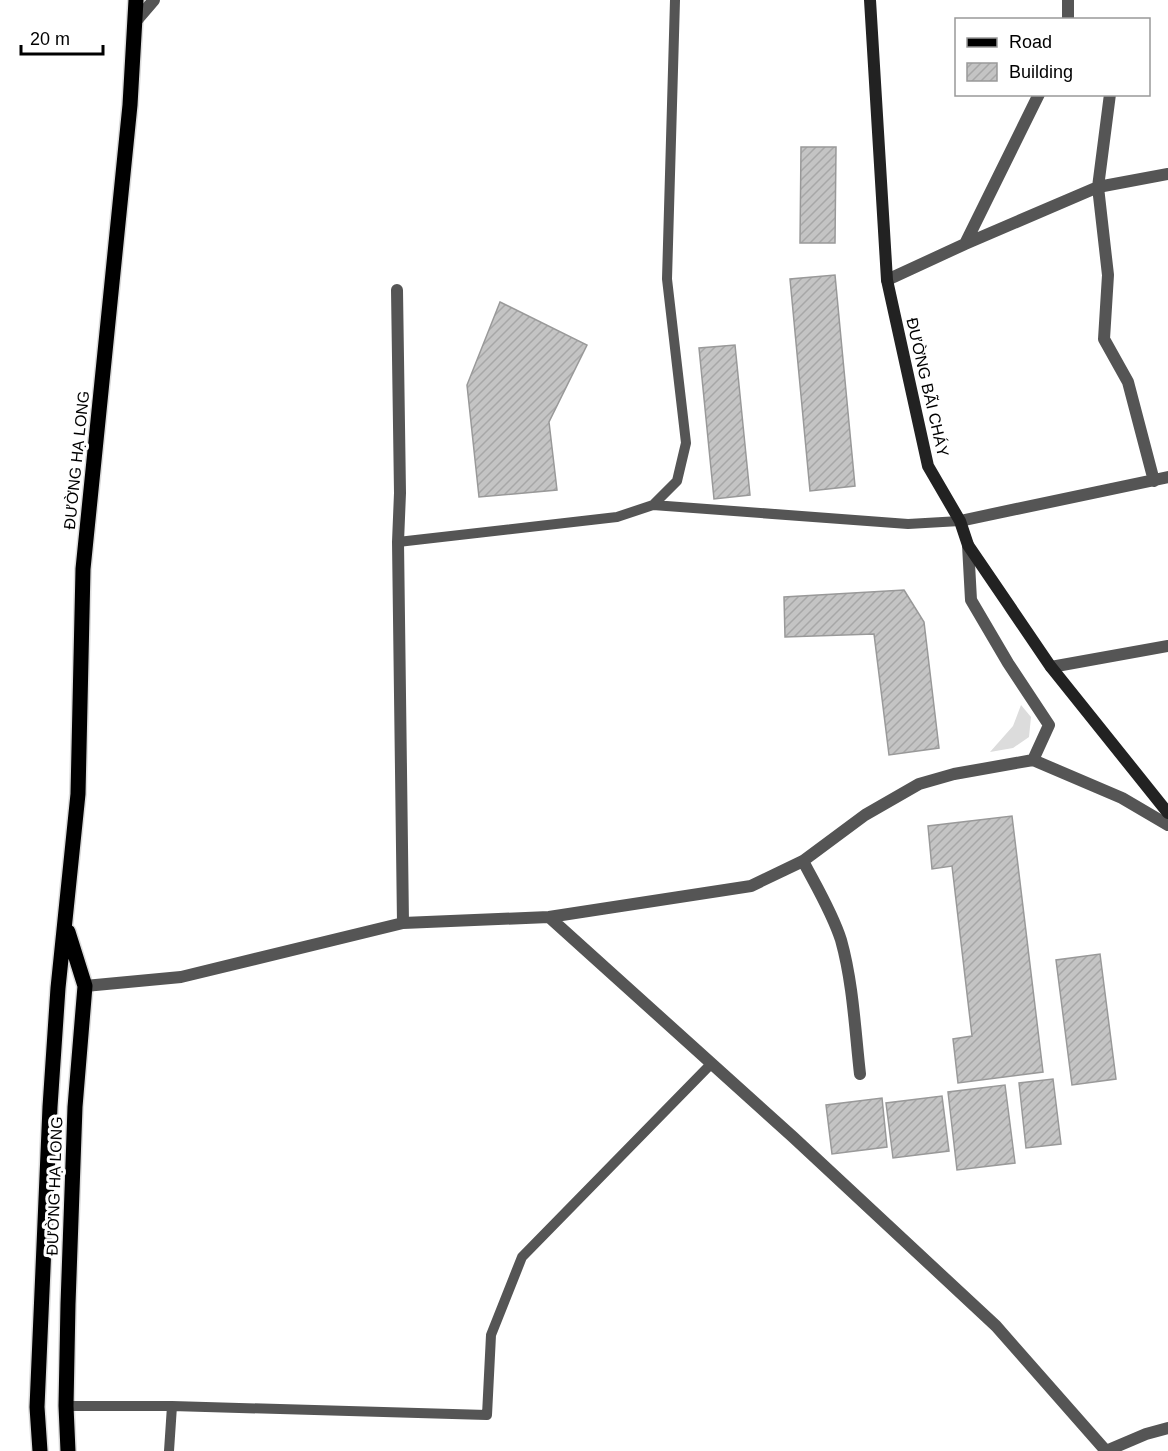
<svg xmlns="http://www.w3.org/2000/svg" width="1168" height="1451" font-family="Arial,sans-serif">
  <defs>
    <pattern id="building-hatch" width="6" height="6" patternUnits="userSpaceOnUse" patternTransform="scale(1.5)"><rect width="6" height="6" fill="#c4c4c4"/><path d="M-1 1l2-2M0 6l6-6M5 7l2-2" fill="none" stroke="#a7a7a7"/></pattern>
  </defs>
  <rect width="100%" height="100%" fill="#fff"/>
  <path fill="#dcdcdc" d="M1021,705L1031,717L1029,737L1013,748L990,752L1013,726Z"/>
  <path fill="url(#building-hatch)" stroke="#999" stroke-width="1.5" d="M801,147H836L835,243H800Z
    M835,275L855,486L810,491L790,279Z
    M500,302L587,345L549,422L557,490L479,497L467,385Z
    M735,345L750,495L714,499L699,348Z
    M904,590L924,622L939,748L889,755L874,634L785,637L784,597Z
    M1012,816L1043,1072L958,1083L953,1039L972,1036L952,866L932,869L928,826Z
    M1100,954L1116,1079L1072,1085L1056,960Z
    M1053,1079L1061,1144L1026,1148L1019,1083Z
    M1005,1085L1015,1163L957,1170L948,1092Z
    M942,1096L949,1151L893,1158L886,1103Z
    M882,1098L887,1147L832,1154L826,1105Z"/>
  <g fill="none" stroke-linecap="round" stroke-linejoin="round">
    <defs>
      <path id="primary" d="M68,932L85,986L75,1107L68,1304L66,1406L68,1451
        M40,1451L37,1407L50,1107L58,988L78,794L83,569L130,105L136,0"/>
    </defs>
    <use href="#primary" stroke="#dbdbdb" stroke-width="18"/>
    <path stroke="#555" stroke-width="10" d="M653,505L908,524L960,521
      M398,542L617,517L653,505L677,481L686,443L667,279L675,0
      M66,1406H172L169,1451
      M172,1406L487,1415L491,1335L522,1257L711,1064"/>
    <path stroke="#555" stroke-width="12" d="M1068,0V20
      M136,21L154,0
      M1110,94L1098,187L1108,275L1104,339L1128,382L1154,481
      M965,244L1098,187L1168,174
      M887,280L965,244L1039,94
      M397,290L400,493L398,542L403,923
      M960,521L1168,477
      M968,545L971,600L1008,663L1049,725L1033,760
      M1051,667L1168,646
      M803,861C816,886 832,912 841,940C853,983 855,1030 860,1074
      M549,917L793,1137L996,1326L1106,1451L1146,1434L1168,1428
      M85,986L181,977L403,923L549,917L751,886L803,861L865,815L919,784L954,774L1033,760L1122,798L1168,825"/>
    <path stroke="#222" stroke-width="12" d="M870,0L887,280L928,466L960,521L968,545L1051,667L1168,813"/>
    <use href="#primary" stroke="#000" stroke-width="15"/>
  </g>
  <g text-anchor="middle" stroke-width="6" stroke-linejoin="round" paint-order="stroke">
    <g font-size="16" fill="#000" stroke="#fff">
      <text transform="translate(928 387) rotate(77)" y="6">ĐƯỜNG BÃI CHÁY</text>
      <text transform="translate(76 460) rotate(-84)" y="6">ĐƯỜNG HẠ LONG</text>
      <text transform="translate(54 1186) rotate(-88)" y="6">ĐƯỜNG HẠ LONG</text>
    </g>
  </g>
  <rect x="955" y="18" width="195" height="78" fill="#ffffff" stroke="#999999" stroke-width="1.5"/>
  <rect x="967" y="38" width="30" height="9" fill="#000000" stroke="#999999" stroke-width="1.5"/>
  <text x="1009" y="48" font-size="18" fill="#000000">Road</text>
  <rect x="967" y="63" width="30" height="18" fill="url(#building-hatch)" stroke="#999999" stroke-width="1.5"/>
  <text x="1009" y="78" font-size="18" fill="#000000">Building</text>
  <path d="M21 45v9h82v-9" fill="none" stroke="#000000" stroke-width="3"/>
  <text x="30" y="45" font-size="18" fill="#000000" stroke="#ffffff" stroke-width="4.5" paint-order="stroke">20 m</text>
</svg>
